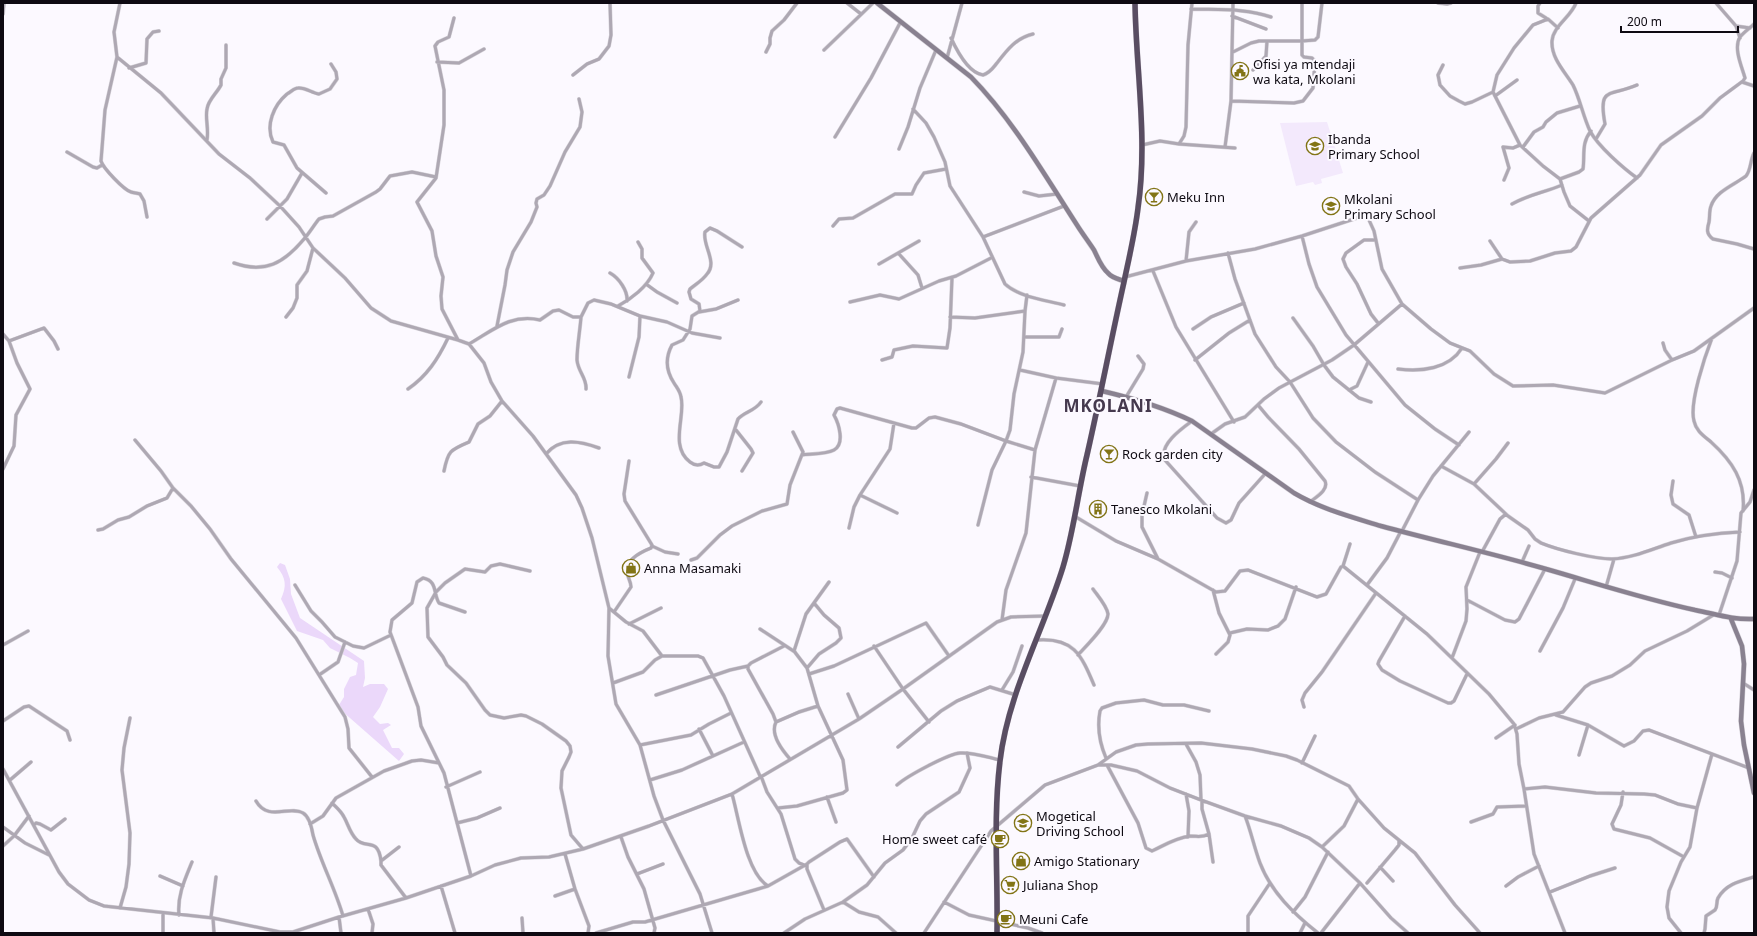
<svg xmlns="http://www.w3.org/2000/svg" width="1757" height="936" font-family="'Noto Sans',sans-serif">
  <rect width="100%" height="100%" fill="#fcf9ff"/>
  <path fill="#f3e9fc" d="M1327,122L1343,173L1321,179L1322,183L1315,185L1313,182L1296,186L1280,123Z"/>
  <path fill="#ebd8fa" d="M280,563L285,565L290,579L291,594L300,618L364,661L365,678L363,687L370,684H384L388,689L380,707L373,717L380,724L388,723L391,725L383,730L392,748H399L404,754L399,761L342,711L339,705L344,697V689L350,677L356,675L358,663L350,658L330,648L323,640L297,631L281,599C287,586 286,578 277,567Z"/>
  <g fill="none" stroke-linecap="round" stroke-linejoin="round">
    <defs>
      <path id="street" d="M120,3L114,32L117,57L161,93L219,154L250,178L280,206L299,227L313,248L345,278L371,308L391,321L458,340L469,344L484,363L491,382L502,401L533,436L576,495L582,508L592,538L609,608L608,656L616,704L640,745L654,796L663,820L700,894L712,933
        M847,3L861,14
        M1438,3L1447,4L1451,3
        M1540,3L1538,6V13L1546,18
        M1576,3C1571,17 1553,26 1552,41C1551,58 1565,72 1573,85C1580,99 1583,116 1590,131C1598,146 1623,168 1637,178
        M1716,3L1736,26L1740,38
        M1191,9C1218,10 1246,8 1271,17
        M3,14L4,3
        M1232,16L1266,29
        M454,18L449,37L438,42L435,46L444,90V125L436,178L417,202L432,231L436,256L443,277L441,296L442,309L458,340
        M1736,26L1750,28
        M1558,28L1548,19L1533,25L1514,48L1497,75L1493,92L1520,145L1543,166L1560,179L1564,192L1570,206L1589,221
        M951,38C957,51 969,73 983,75C990,73 993,68 997,63C1007,50 1016,38 1033,34
        M824,50L873,3
        M766,52L770,44V38L772,31L784,20L797,3
        M1233,52L1251,43L1259,41H1302V3
        M117,57L105,110L101,161C103,168 124,190 131,192C134,193 137,193 140,194L144,201L147,217
        M947,58L962,3
        M437,62L459,63L484,49
        M1443,65L1438,75L1440,85L1450,96L1459,101L1465,104L1472,102L1493,92
        M129,68L146,63L147,39L153,32L159,31
        M1253,70L1266,56L1267,41
        M573,75L587,64L599,59L609,46L611,35L610,3
        M1742,82L1754,86
        M1495,96L1517,80
        M1231,101L1294,103L1303,101L1313,88L1315,61L1312,58L1304,57L1302,55V41L1315,40L1318,37L1322,3
        M913,109L926,123L934,137L945,162L950,186L983,237L1005,284C1019,297 1045,300 1064,305
        M835,137L871,78L900,23
        M1596,139L1605,124C1598,86 1609,97 1637,85
        M207,140C209,128 205,119 207,109C208,100 217,93 221,85V79L226,68V45
        M1179,144L1184,136L1186,127L1188,45L1192,3
        M1142,145L1160,141L1179,144L1235,148
        M1225,147L1231,101L1233,3
        M1523,147L1534,132L1543,127L1546,122L1557,113L1580,106
        M899,149L908,127L920,88L936,50
        M67,152L93,167L97,168L102,165
        M1754,153C1750,161 1751,170 1746,176C1734,185 1716,191 1711,206C1709,211 1710,217 1709,222C1707,229 1706,234 1713,239L1737,244L1754,249
        M1560,179L1579,172L1583,169C1585,155 1581,143 1591,131
        M1504,180L1509,168L1503,147L1513,148L1520,145
        M1024,192L1039,196L1057,194
        M326,193L297,168L284,145L273,142C265,125 274,105 287,94C291,92 294,88 298,88C305,87 312,93 319,94L330,89L337,79L336,72L331,64
        M1512,204C1527,195 1546,192 1562,185
        M267,219L287,199L302,173
        M833,226L839,219L853,218L895,194H912L916,185L924,173L946,169
        M1302,236L1309,264L1317,287L1346,335L1405,405L1435,429L1459,445
        M983,237L1064,206
        M1376,240H1364L1346,253L1343,259L1346,267L1357,284L1371,314L1378,323
        M1490,241L1502,259L1510,262L1530,261L1555,253L1571,251L1576,247L1591,218L1640,175L1661,145L1702,116L1720,98L1743,81L1745,78C1742,67 1733,48 1740,37C1744,32 1750,28 1754,24
        M742,247L717,231L710,228L705,232C702,245 718,262 707,274C703,280 696,284 690,289L689,292L691,299L699,304L700,311L692,316L690,329L683,340L672,345C665,358 666,371 674,383C677,388 680,391 681,397C686,416 669,446 690,462C695,466 699,466 704,463L714,467H719L727,452L738,419C744,412 755,411 761,402
        M1228,253L1235,279L1255,334L1276,367L1290,382L1313,418L1336,442L1375,472L1418,500
        M899,254L918,275L922,288
        M1186,261L1189,232L1196,222
        M234,263C265,274 284,263 304,239C310,232 314,225 319,219L325,217L333,216L376,192L380,189L390,176L412,172L436,177
        M879,264L919,241
        M1460,268L1481,265L1502,259
        M1153,271L1176,327L1234,422
        M610,273C619,278 628,291 627,301
        M1125,277L1186,261L1255,249L1302,236L1363,216L1369,220L1374,231L1382,269L1402,304L1431,329L1450,343L1470,351L1494,374L1513,386L1553,385L1605,393L1672,360L1694,351L1754,308
        M646,284L657,292L677,303
        M850,302L880,295L899,299L939,281L956,276L991,258
        M618,306C631,299 647,287 653,273L642,258V249L638,242
        M699,312L716,309L738,300
        M286,317L293,308L297,298V285L307,271L313,248
        M581,317C580,331 577,346 577,360C578,372 587,378 586,389
        M950,317L975,318L1025,311
        M1293,318L1313,346L1324,365L1333,377L1359,398L1371,402
        M497,326L505,285L507,270L513,252L531,222L537,207L536,203L537,199L544,195L550,186L565,152L580,127L582,112L579,99
        M1193,329L1211,317L1244,303
        M3,334L9,341L17,363L30,389L16,415L14,446L3,469
        M1025,337H1059L1062,329
        M1712,338C1705,356 1689,403 1694,421C1696,431 1704,436 1711,442C1732,461 1746,481 1743,511
        M9,341L44,328L54,341L58,349
        M1663,343L1665,350L1672,360
        M469,344C492,331 511,313 540,320L553,311L559,310L573,317H581L588,303L594,300L611,304L640,316L667,322L692,333L720,338
        M882,360L892,357L894,350L913,346L947,348L950,328L952,278
        M1195,360L1229,333L1250,320
        M1398,369C1421,372 1449,369 1462,348
        M1020,370L1056,378L1103,384
        M629,377L639,337L640,316
        M408,389C427,376 438,359 448,338
        M1349,390L1357,386L1368,362
        M1126,397L1143,369L1144,364L1138,356
        M1258,405L1268,417L1299,449L1325,481C1329,490 1316,497 1310,502
        M1192,421C1181,429 1160,444 1164,459L1217,518L1226,523L1231,520L1239,503L1265,474
        M736,430L751,449L753,453L742,471
        M1211,434L1225,424L1245,417L1264,399L1279,388L1332,360L1354,345L1402,304
        M135,440L161,471L173,488L191,506L210,529L231,559L296,638L345,717L348,729L349,748L372,777
        M546,454C560,437 580,441 599,448
        M802,455C810,454 827,454 834,450C845,444 839,424 834,415L837,409L840,408L912,428H916L929,418L935,417L961,424L1006,441L1035,450
        M1441,466L1474,484L1508,516L1528,530L1535,539L1541,543C1558,550 1595,559 1612,559C1633,558 1652,549 1671,543C1694,536 1716,533 1740,532
        M444,471C448,451 450,450 469,442L478,424L490,416L502,401
        M1031,477L1080,486
        M1673,481L1671,495L1673,504L1689,515L1696,537
        M1474,484L1496,459L1508,443
        M1147,493L1142,515V527L1158,559
        M860,495L897,513
        M1076,517L1116,541L1158,559L1216,592L1225,591L1240,571L1248,570L1317,597L1326,594L1341,567L1343,566L1427,634L1489,694L1514,724L1517,734L1519,764L1524,789L1534,854L1565,933
        M978,525L992,470L1006,441L1010,430L1014,394L1023,352L1025,311L1027,295
        M849,528L854,507L860,495L890,449L894,423
        M98,530L103,529L118,520L129,517L147,506L167,498L173,488
        M1402,531L1418,500L1433,476L1469,432
        M652,546L665,552L678,554
        M1482,552L1500,519L1506,514
        M691,560L697,558L720,535L732,526L762,511L787,504L790,485L803,452L793,432
        M1522,562L1529,546
        M1343,566L1350,544
        M530,571L500,564L491,566L485,572L465,569L445,583L436,592L427,608L428,637L443,657L447,665L466,683L485,710L490,715L504,718L521,715L526,716L542,724L566,741L570,746L571,752L569,757L562,771L561,788L571,835L583,849
        M1715,572L1722,573L1732,578
        M295,585L311,611L322,622L335,637L353,646L364,648L391,635
        M1367,585L1387,558L1401,531
        M1606,587L1614,559
        M1213,590L1219,613L1230,635L1228,642L1216,654
        M1467,600L1505,620L1515,622L1519,619L1545,569
        M609,608L626,622L643,631L662,656
        M465,612L439,603C433,594 438,581 423,578L417,582L412,603L392,620L390,632L418,707L421,726L444,773L471,876
        M614,612L631,587C631,581 627,577 627,571C626,559 641,552 651,548L652,545L625,501L624,494L629,461
        M1719,615L1737,561L1741,513L1750,502L1754,490
        M1405,616L1379,661L1378,664L1382,670L1400,681L1448,703H1451L1454,701L1467,674
        M1002,620L1006,590L1026,533L1035,450L1056,378
        M629,624L661,608
        M760,629L795,652
        M1230,633L1247,629L1268,630L1278,626L1285,619L1296,587
        M1036,640C1073,637 1081,654 1094,685
        M3,645L28,631
        M784,646L751,663L748,666V669L773,714L776,722C770,734 782,750 790,759
        M874,646L903,689L929,722
        M1540,651L1563,608L1575,579
        M1078,655C1085,647 1108,625 1108,614C1107,606 1098,596 1093,589
        M1452,658L1466,621L1467,609L1466,587L1480,552
        M807,668L819,654L836,643L841,638L839,628L824,615L814,603
        M809,674L834,666L926,623L949,656
        M319,675L338,662L345,642
        M613,683L643,672L655,660L662,656H698L703,658L724,696L760,776
        M1743,683L1754,690
        M1002,690L1013,672L1022,646
        M848,694L859,719
        M656,695L730,670L748,666
        M1304,707L1302,700L1305,693L1322,672L1376,593
        M1556,715L1588,725L1624,746L1634,741L1643,731L1649,730L1749,768
        M3,721L24,707L29,706L67,731L70,740
        M776,722L799,712L818,706
        M699,729L713,756
        M1516,729L1539,718L1563,712L1585,687L1591,683L1612,676L1630,665L1645,651L1687,631L1715,614
        M1496,738L1515,725
        M1186,744L1196,762L1200,775L1201,800
        M640,745L691,735L709,724L731,713
        M898,747L941,711L957,701L971,695L990,687L1016,695
        M1579,755L1588,725
        M1106,758C1100,744 1097,727 1100,711L1102,708L1116,703L1144,700L1163,705H1184L1209,711
        M1302,763L1315,736
        M1098,765L1116,752L1136,745L1148,744L1201,743L1252,749L1286,756L1297,760L1349,786L1358,799L1384,828L1415,853L1455,905L1480,933
        M1107,765L1138,823L1146,848L1152,851C1165,845 1175,838 1190,836C1198,836 1202,838 1209,834
        M3,769L59,872L68,884L89,900L104,906L213,918L280,932H293L339,917L406,898L471,876L495,865L521,858L549,857L583,849L649,826L732,794L859,719L903,689L997,622L1011,617L1046,616
        M761,776L767,792L781,814L795,859L799,863L804,865
        M10,780L31,762
        M650,780L682,770L744,742
        M897,785C907,776 948,754 960,753C973,752 987,757 1000,760
        M446,787L480,772
        M1524,789L1545,787L1596,793L1644,794L1655,795L1678,804L1697,808
        M1623,792L1621,805L1612,824L1614,829L1650,838L1684,857
        M732,794C739,818 746,873 768,886
        M1186,794L1189,811L1188,837
        M827,797L836,822
        M256,801C268,822 289,805 303,813C310,817 312,829 313,835C321,863 335,888 343,916
        M1202,801V809L1209,834L1213,862
        M332,803C336,807 341,811 344,817C348,824 350,833 356,839C365,850 378,836 381,861
        M778,808L797,806L843,793L847,790L843,760L818,706L807,668L794,651L806,614L829,582
        M1245,816C1251,831 1254,847 1260,863C1271,892 1294,914 1318,933
        M1471,822L1493,814L1497,807L1526,806
        M457,823L477,818L500,808
        M310,824L323,816L336,798L384,771L412,761L421,760L439,763
        M34,825L36,823L40,824L51,830L65,819
        M3,827L25,843L49,855
        M621,837L628,857L644,889L655,928L654,933
        M3,846L14,836L29,816
        M399,847L381,861V865L406,898
        M1322,847L1344,826L1358,799
        M565,854L575,889L589,926L588,933
        M1380,867L1393,881
        M637,874L663,864
        M160,876L183,886
        M1367,883L1395,850L1399,845V841
        M441,886L455,933
        M1506,886L1518,877L1539,866
        M1550,892L1590,876L1615,868
        M555,896L575,889
        M843,902L867,885L885,863L903,850L912,838L920,821L926,814L959,792L970,768L967,753
        M944,902L969,915L1028,928L1042,933
        M120,908L126,887L129,864L130,833L122,770L124,748L130,718
        M368,909L373,924L372,933
        M824,910L807,869V864L809,862L840,842L847,839L874,877
        M1293,912L1305,897L1328,852
        M179,915C177,896 185,879 192,862
        M211,917L216,877
        M339,917L341,933
        M213,918L214,933
        M522,918L523,933
        M163,933V913
        M596,933L633,922H645L758,889L768,886L807,864
        M784,933L805,919L843,902L859,912L878,917L896,933
        M924,933L991,831L1045,785L1098,765H1111L1137,771L1170,788L1201,800L1245,816L1281,826L1309,838L1322,847L1360,883L1391,918L1408,933
        M1248,933V916L1270,883
        M1300,933L1305,923
        M1321,933L1360,883
        M1681,933L1669,918L1667,907L1669,891L1681,862L1690,847L1697,808L1712,754
        M1704,933L1705,929L1706,916L1715,910C1718,906 1716,902 1718,898C1726,884 1740,881 1754,877"/>
      <path id="secondary" d="M877,3L971,77C1013,120 1044,174 1077,225C1082,233 1088,241 1094,250C1098,258 1101,267 1108,273C1112,278 1118,279 1124,281
        M1102,391C1132,398 1163,407 1192,421L1294,493C1321,509 1352,517 1381,526C1436,541 1491,553 1546,569C1595,583 1644,599 1695,610C1716,614 1732,620 1754,619
        M1731,619L1742,646L1744,664L1741,721L1744,745L1754,793"/>
      <path id="highway" d="M997,933C998,876 993,818 1000,761C1008,693 1043,632 1063,567C1074,530 1078,492 1087,455C1100,398 1111,340 1124,282C1129,258 1135,233 1138,208C1148,139 1136,71 1135,3"/>
    </defs>
    <use href="#street" stroke="#d6d3d9" stroke-width="4"/>
    <use href="#secondary" stroke="#d6d3d9" stroke-width="5.5"/>
    <use href="#highway" stroke="#d6d3d9" stroke-width="6"/>
    <use href="#street" stroke="#aea8b3" stroke-width="3"/>
    <use href="#secondary" stroke="#898190" stroke-width="4.5"/>
    <use href="#highway" stroke="#594d62" stroke-width="5.5"/>
  </g>
  <defs>
    <symbol id="civic-ring" viewBox="-11 -11 22 22"><circle r="9.5" fill="#fcf9ff" stroke="#827416" stroke-width="1.5"/><path d="M-.6-6.5H3V-4.5H.6V-3L4-1V1h2V6H-6V1h2V-1L-.6-3ZM-1.2 2.5V6h2.4V2.5Z" fill="#827416"/></symbol>
    <symbol id="school-ring" viewBox="-11 -11 22 22"><circle r="9.5" fill="#fcf9ff" stroke="#827416" stroke-width="1.5"/><path d="M0-5L7-2L0 1L-7-2ZM-4 1L0 2.5L4 1V4Q0 6-4 4Z" fill="#827416"/></symbol>
    <symbol id="bar-ring" viewBox="-11 -11 22 22"><circle r="9.5" fill="#fcf9ff" stroke="#827416" stroke-width="1.5"/><path d="M-6-5H6L.8 .8V4.5H3.5V6h-7V4.5H-.8V.8Z" fill="#827416"/></symbol>
    <symbol id="building-ring" viewBox="-11 -11 22 22"><circle r="9.5" fill="#fcf9ff" stroke="#827416" stroke-width="1.5"/><path d="M-4-6H4V6H1V3H-1V6H-4ZM-2.5-4.3h1.7v1.8h-1.7ZM.8-4.3h1.7v1.8H.8ZM-2.5-1h1.7V.8h-1.7ZM.8-1h1.7V.8H.8Z" fill="#827416"/></symbol>
    <symbol id="shop-ring" viewBox="-11 -11 22 22"><circle r="9.5" fill="#fcf9ff" stroke="#827416" stroke-width="1.5"/><path d="M-5-2.5h2.3a2.7 3.5 0 0 1 5.4 0H5L5.5 6h-11ZM-1.5-2.5h3a1.5 2.3 0 0 0-3 0Z" fill="#827416"/></symbol>
    <symbol id="university-ring" viewBox="-11 -11 22 22"><circle r="9.5" fill="#fcf9ff" stroke="#827416" stroke-width="1.5"/><path d="M0-5L7-2L0 1L-7-2ZM-4 1L0 2.5L4 1V4Q0 6-4 4Z" fill="#827416"/></symbol>
    <symbol id="cafe-ring" viewBox="-11 -11 22 22"><circle r="9.5" fill="#fcf9ff" stroke="#827416" stroke-width="1.5"/><path d="M-5.5-4.5H6V0H3Q3 3.5 0 3.5H-2.5Q-5.5 3.5-5.5 0ZM3-3.2v2h1.7v-2ZM-6 4.5H4V6H-6Z" fill="#827416"/></symbol>
    <symbol id="supermarket-ring" viewBox="-11 -11 22 22"><circle r="9.5" fill="#fcf9ff" stroke="#827416" stroke-width="1.5"/><path d="M-6-5.5h2.5l.6 2H6L4.5 2H-2.5L-4.4-4H-6ZM-1.5 3.2a1.3 1.3 0 1 0 .1 0ZM3 3.2a1.3 1.3 0 1 0 .1 0Z" fill="#827416"/></symbol>
  </defs>
  <g fill-rule="evenodd">
    <use href="#civic-ring" x="1230" y="61" width="20" height="20"/>
    <use href="#school-ring" x="1305" y="136" width="20" height="20"/>
    <use href="#bar-ring" x="1144" y="187" width="20" height="20"/>
    <use href="#school-ring" x="1321" y="196" width="20" height="20"/>
    <use href="#bar-ring" x="1099" y="444" width="20" height="20"/>
    <use href="#building-ring" x="1088" y="499" width="20" height="20"/>
    <use href="#shop-ring" x="621" y="558" width="20" height="20"/>
    <use href="#university-ring" x="1013" y="813" width="20" height="20"/>
    <use href="#cafe-ring" x="990" y="829" width="20" height="20"/>
    <use href="#shop-ring" x="1011" y="851" width="20" height="20"/>
    <use href="#supermarket-ring" x="1000" y="875" width="20" height="20"/>
    <use href="#cafe-ring" x="996" y="909" width="20" height="20"/>
  </g>
  <g text-anchor="middle" stroke-width="4" stroke-linejoin="round" paint-order="stroke">
    <g font-size="13" fill="#0e0a12" stroke="#fcf9ff" text-anchor="start">
      <text x="1253" y="69">Ofisi ya mtendaji<tspan x="1253" dy="15">wa kata, Mkolani</tspan></text>
      <text x="1328" y="144">Ibanda<tspan x="1328" dy="15">Primary School</tspan></text>
      <text x="1167" y="202">Meku Inn</text>
      <text x="1344" y="204">Mkolani<tspan x="1344" dy="15">Primary School</tspan></text>
      <text x="1122" y="459">Rock garden city</text>
      <text x="1111" y="514">Tanesco Mkolani</text>
      <text x="644" y="573">Anna Masamaki</text>
      <text x="1036" y="821">Mogetical<tspan x="1036" dy="15">Driving School</tspan></text>
      <text x="987" y="844" text-anchor="end">Home sweet café</text>
      <text x="1034" y="866">Amigo Stationary</text>
      <text x="1023" y="890">Juliana Shop</text>
      <text x="1019" y="924">Meuni Cafe</text>
    </g>
    <g font-size="17" font-weight="bold" letter-spacing="1" fill="#45394e" stroke="#fcf9ff">
      <text x="1108" y="412">MKOLANI</text>
    </g>
  </g>
  <rect width="1757" height="936" fill="none" stroke="#0e0a12" stroke-width="8"/>
  <path d="M1621 26v6h117v-6" fill="none" stroke="#0e0a12" stroke-width="2"/>
  <text x="1627" y="26" font-size="12" fill="#0e0a12" stroke="#fcf9ff" stroke-width="3" paint-order="stroke">200 m</text>
</svg>
